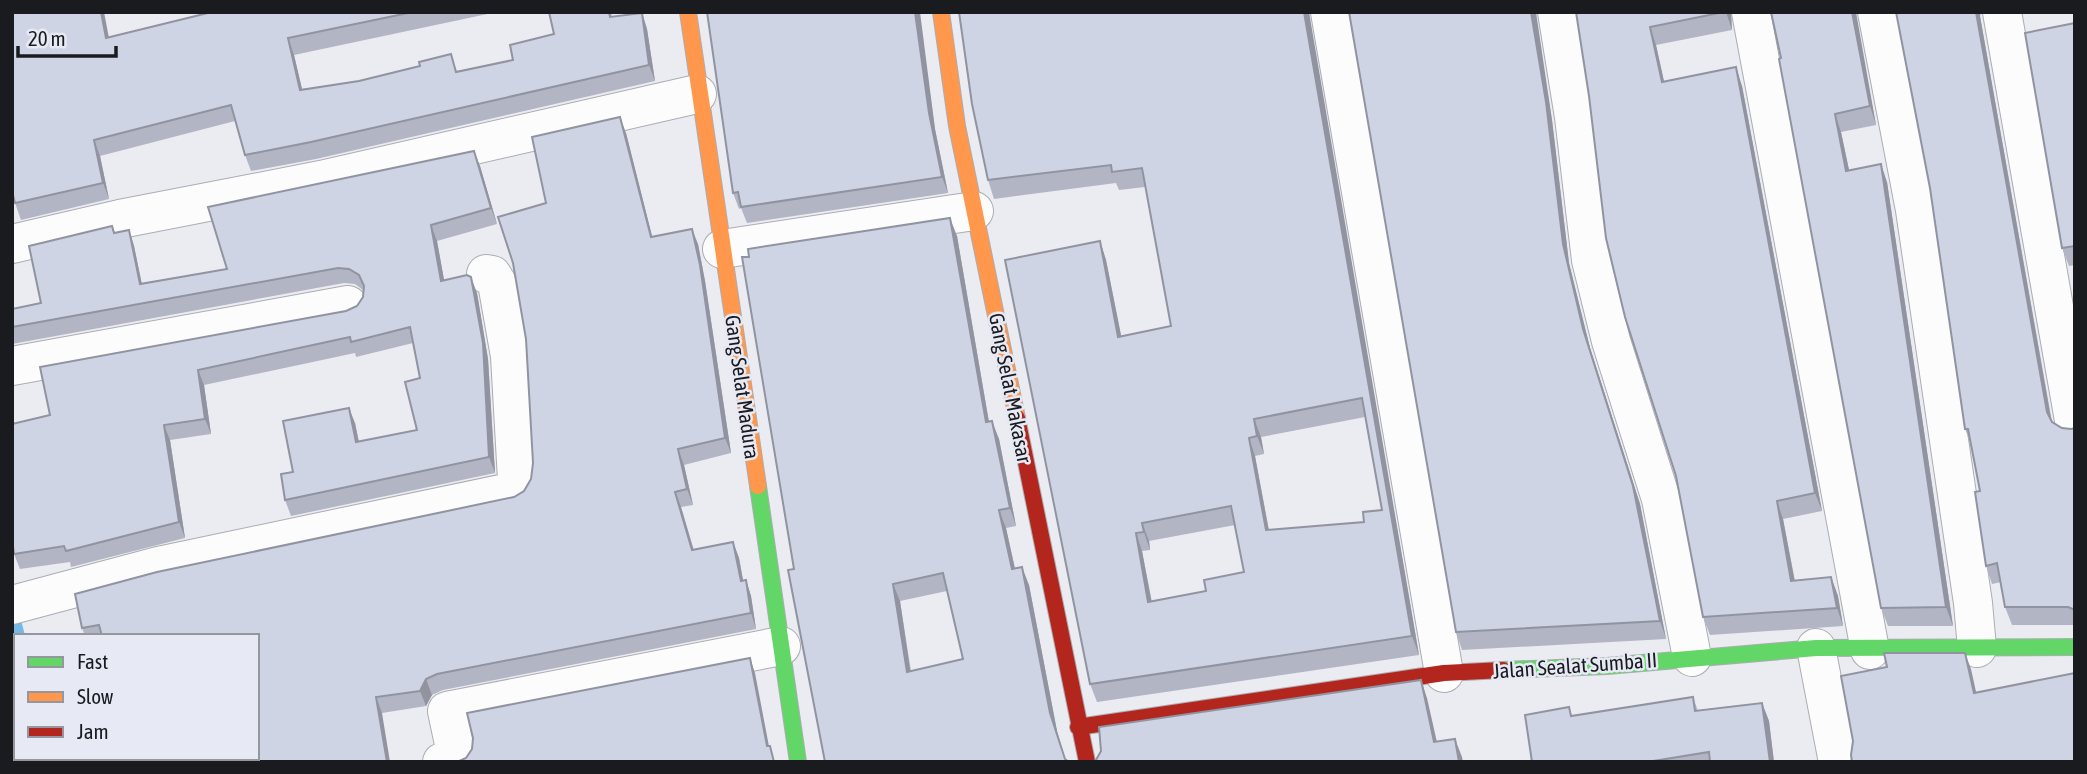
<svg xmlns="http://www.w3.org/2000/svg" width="2087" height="774" font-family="'Asap Condensed',sans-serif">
  <rect width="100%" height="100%" fill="#eaecf2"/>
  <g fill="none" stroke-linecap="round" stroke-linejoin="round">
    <path stroke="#76b9e8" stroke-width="10" d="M14,613L20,636
      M52,758L53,762"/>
    <defs>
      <path id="street" d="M1330,12L1444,673
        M1557,12L1574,117L1591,260L1611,341L1661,499L1692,657
        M1751,12L1870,650
        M1877,12L1915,210L1973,603L1977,648
        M2002,12L2075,426
        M12,244L120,219L321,180L697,94
        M722,249L974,211
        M12,366L348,305
        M12,605L158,566L515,491L517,480L510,356L497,283L492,275L486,274
        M1816,648L1838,762
        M12,681L16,694
        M32,758L33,762
        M442,762L457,758L447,711L781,646"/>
      <path id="fast" d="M758,486L798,762
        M1503,670L1607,666L1816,648L2075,647"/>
      <path id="slow" d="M688,12L758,486
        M941,12L957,126L1017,418"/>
      <path id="jam" d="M1017,418L1087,762
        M1078,727L1444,673L1503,670"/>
    </defs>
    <use href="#street" stroke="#acadb2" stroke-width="40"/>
    <use href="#fast" stroke="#acadb2" stroke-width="18"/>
    <use href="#slow" stroke="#acadb2" stroke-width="18"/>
    <use href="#jam" stroke="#acadb2" stroke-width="18"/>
    <use href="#street" stroke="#fcfcfd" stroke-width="38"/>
    <use href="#fast" stroke="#63d668" stroke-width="16"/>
    <use href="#slow" stroke="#ff974d" stroke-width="16"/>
    <use href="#jam" stroke="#b3261e" stroke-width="16"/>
  </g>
  <path fill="#b2b6c4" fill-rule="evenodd" d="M212,12H497L294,55L302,89L457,71L513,60L554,34L549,12H611L612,17L642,13L647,29L655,81L316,159L251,171L245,155L235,121L100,156L109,199L21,220L15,203L109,37Z
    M1576,12H1731L1732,30L1656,45L1664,81L1742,86L1822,511L1783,519L1795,581L1831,577L1838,596L1843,626L1710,635L1703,617L1676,476L1589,96Z
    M919,15L935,129L948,193L747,223L741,208L739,209L733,193Z
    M1535,15L1552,120L1569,263L1590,348L1640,504L1666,639L1462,650L1456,632Z
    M1855,15L1876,125L1841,132L1849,170L1887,182L1953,626H1888L1881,608L1781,58Z
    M1308,16L1419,655L1097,702L1090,684L1100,241L1106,260L1121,336L1171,326L1145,187L1119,190L1116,183L994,199L988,180ZM1365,417L1382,510L1364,522L1269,530L1255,456L1264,454L1261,437ZM1235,525L1244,572L1206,591L1152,602L1142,551L1150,550L1149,541Z
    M1980,16L2052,422L2062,428L2071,429L2075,428V625H2012L2005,607L2001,582L1992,584L1986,566L1980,491L1972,447L1965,429L1930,188Z
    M2075,23V265L2069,266L2062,248Z
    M626,133L652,236L698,244L705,281L731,453L684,465L693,505L681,507L694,550L733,542L739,558L743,580H746L751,596L756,629L443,690L432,695L426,706L382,713L257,758V636H85L82,628L514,497L524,491L531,479L533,463L546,203Z
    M480,166L497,224L437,241L444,280L477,293L488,359L495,473L291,516L285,500L293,472L355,423L359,442L417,430L420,378L413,343L356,357L355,353L204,385L211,434L170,440L185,538L71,567L70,562L20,569L14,554L50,415L346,311L357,306L363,297V290L355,284L344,283L12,344V309L41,303L112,226L115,233L129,230L134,246L142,284L227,269Z
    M957,236L989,422L999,439L1016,526L1006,528L1015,569L1029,585L1057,731L825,762L794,569ZM947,591L963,659L911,671L900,601Z
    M1693,697L1698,711L1762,703L1769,721L1774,762H1532L1572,716Z"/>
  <path fill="#9194a0" d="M101,12H104L112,54L106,38Z
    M915,12H920L935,129L948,193L942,177L929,113Z
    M1304,12H1309L1419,655L1412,636Z
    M1531,12H1536L1552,120L1569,263L1590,348L1640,504L1666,639L1660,621L1583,329L1563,244Z
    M1726,12H1731L1732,30Z
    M1852,12H1856L1876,125L1870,106Z
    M1976,12H1981L1980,16L2053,430L2047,412Z
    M642,13L647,29L655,81L649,65Z
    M1650,27L1656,45L1668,100L1662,82Z
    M288,38L294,55L306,106L300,90Z
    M1736,67L1742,86L1822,511L1815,493Z
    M1835,114L1841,132L1853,189L1846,171Z
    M620,117L626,133L656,252L651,237Z
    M94,140L100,156L109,199L103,183Z
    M474,151L480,166L497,224L491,208Z
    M1881,164L1887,182L1953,626L1946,607Z
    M950,218L957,236L992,440L986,422Z
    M431,225L437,241L447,296L441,281Z
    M692,229L698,244L705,281L731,453L725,438Z
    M129,230L134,246L145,300L140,284Z
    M1100,241L1106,260L1125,355L1118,337Z
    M471,277L477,293L488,359L495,473L489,457Z
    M198,370L204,385L211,434L205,419Z
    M349,408L355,423L362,458L356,442Z
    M1254,419L1261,437L1264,454L1257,436Z
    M992,421L999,439L1016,526L1010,508Z
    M164,425L170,440L185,538L179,522Z
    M1249,438L1255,456L1272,548L1266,530Z
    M678,449L684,465L693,505L687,489Z
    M675,492L681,507L698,566L692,550Z
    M1777,501L1783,519L1798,599L1791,581Z
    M999,510L1006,528L1019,587L1012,569Z
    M1142,523L1149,541L1150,550L1144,532Z
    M1136,533L1142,551L1155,621L1148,602Z
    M733,542L739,558L746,597L741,581Z
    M1022,567L1029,585L1057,731L1066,762L1050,713Z
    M1831,577L1838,596L1843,626L1837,608Z
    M746,580L751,596L756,629L751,613Z
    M893,584L900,601L913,690L907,672Z
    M1965,653L1971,669L1980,710L1974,693Z
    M750,658L755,673L772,762L767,746Z
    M426,679L432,695L426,706L420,691Z
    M1421,680L1427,698L1441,760L1434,742Z
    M376,697L382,713L390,762H387Z
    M1762,703L1769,721L1774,762H1770Z
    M1455,739L1462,757L1463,762H1459Z"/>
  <path fill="#cfd4e4" stroke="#9194a0" stroke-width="2" fill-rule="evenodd" d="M12,12H101L106,38L212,12H413L288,38L300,90L359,81L420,66L419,62L451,54L456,72L513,60L510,45L554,34L549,12H609L610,17L642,13L649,65L311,142L245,155L231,105L94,140L103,183L15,203L12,191Z
    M707,12H915L929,113L942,177L741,207L738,192L733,193Z
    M959,12H1304L1412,636L1090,684L1005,260L1100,241L1118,337L1171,326L1142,168L1112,172L1111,165L988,180L972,104ZM1362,398L1382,510L1363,512L1364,522L1266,530L1249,438L1257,436L1254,419ZM1231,506L1244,572L1204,580L1206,591L1148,602L1136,533L1144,532L1142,523Z
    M1349,12H1531L1546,102L1563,244L1583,329L1633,486L1660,621L1456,632Z
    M1576,12H1724L1650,27L1662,82L1736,67L1815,493L1777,501L1791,581L1831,577L1837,608L1703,617L1676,476L1625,317L1606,238L1589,96Z
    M1771,12H1852L1870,106L1835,114L1846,171L1881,164L1946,607L1881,608L1779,59L1781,58Z
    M1896,12H1976L2047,412L2052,422L2062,428L2071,429L2075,428V610L2068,607H2005L1997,563L1986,566L1975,492L1980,491L1968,429H1965L1930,188Z
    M2075,23V246L2062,248L2025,33Z
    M620,117L651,237L692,229L700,265L725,438L678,449L687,489L675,492L692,550L733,542L741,581L746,580L751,613L437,674L426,679L420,691L376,697L387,762H228L243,758H257V636H102L99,625L82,628L75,594L157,572L514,497L524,491L531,479L533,463L526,339L513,263L498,217L546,203L532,137Z
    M474,151L491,208L431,225L441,281L467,275L471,277L483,343L489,457L285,500L281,474L293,472L283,421L349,408L356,442L417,430L405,382L420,378L410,327L351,342L350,337L198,370L205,419L164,425L179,522L66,551L64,546L14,554L12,538V424L50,415L40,367L346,311L357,306L363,297L364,286L359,275L349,269L338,268L12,327V309L41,303L29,246L112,226L114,233L129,230L140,284L227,269L208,207Z
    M950,218L986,422L992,421L1010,508L999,510L1012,569L1022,567L1050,713L1065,759L1069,762H825L789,575L788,570L794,569L742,257H749L748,249ZM943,573L963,659L907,672L893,584Z
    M1884,653H1965L1974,693L2075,673V762H1852L1851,755L1853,741L1841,676L1887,667Z
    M750,658L767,746H770L774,762H457L466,758L472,749L473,738L467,713Z
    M1421,680L1434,742L1455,739L1459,762H1092L1096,760L1101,751L1099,727Z
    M1693,697L1695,711L1762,703L1770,762H1710L1709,752L1647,762H1532L1525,715L1569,707L1571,716Z
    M117,758H185L186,762H118Z"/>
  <g text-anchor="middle" stroke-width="5" stroke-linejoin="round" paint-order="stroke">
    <g font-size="21" fill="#1a1b1f" stroke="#e7eaf5">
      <text transform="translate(742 387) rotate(82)" y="7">Gang Selat Madura</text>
      <text transform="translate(1010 388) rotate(79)" y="7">Gang Selat Makasar</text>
      <text transform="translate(1575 666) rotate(-4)" y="7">Jalan Sealat Sumba II</text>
    </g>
  </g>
  <rect width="2087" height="774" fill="none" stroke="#1a1b1f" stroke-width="28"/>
  <rect x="14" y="634" width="245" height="126" fill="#e7eaf5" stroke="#95979f" stroke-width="2"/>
  <rect x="28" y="657" width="35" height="10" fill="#63d668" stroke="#95979f" stroke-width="2"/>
  <text x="77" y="669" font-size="21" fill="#1a1b1f">Fast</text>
  <rect x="28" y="692" width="35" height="10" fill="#ff974d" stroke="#95979f" stroke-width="2"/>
  <text x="77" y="704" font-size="21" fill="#1a1b1f">Slow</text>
  <rect x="28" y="727" width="35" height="10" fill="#b3261e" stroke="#95979f" stroke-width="2"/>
  <text x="77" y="739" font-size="21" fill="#1a1b1f">Jam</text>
  <path d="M18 46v10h98v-10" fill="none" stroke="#1a1b1f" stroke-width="3.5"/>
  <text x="28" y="46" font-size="21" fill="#1a1b1f" stroke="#e7eaf5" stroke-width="5" paint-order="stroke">20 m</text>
</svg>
